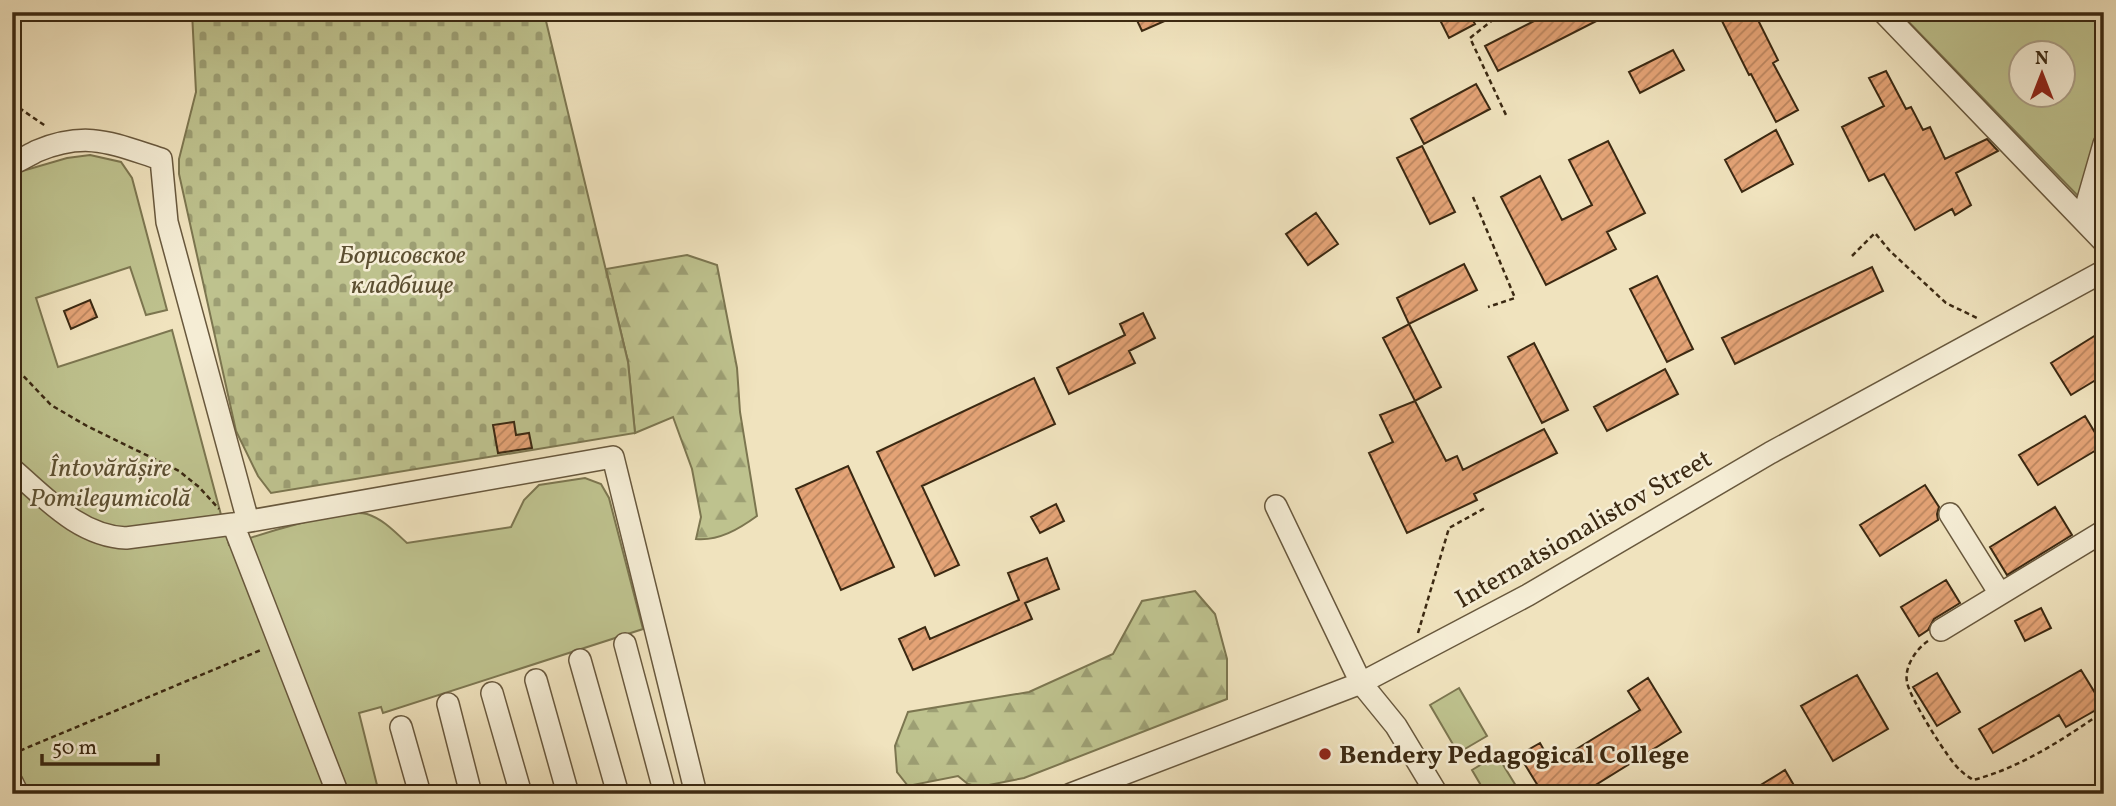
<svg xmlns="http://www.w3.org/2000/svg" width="2116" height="806" font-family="Vollkorn,serif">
  <defs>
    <pattern id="forest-firs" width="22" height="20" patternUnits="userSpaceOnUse" patternTransform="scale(1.75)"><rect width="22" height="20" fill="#bec28e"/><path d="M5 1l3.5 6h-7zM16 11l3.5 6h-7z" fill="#9c9e73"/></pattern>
    <pattern id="cemetery-stones" width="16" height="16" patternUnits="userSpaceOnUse" patternTransform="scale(1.75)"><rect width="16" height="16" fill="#bec28e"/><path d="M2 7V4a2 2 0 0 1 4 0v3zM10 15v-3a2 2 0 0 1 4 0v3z" fill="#9c9e73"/></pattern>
    <pattern id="building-hatch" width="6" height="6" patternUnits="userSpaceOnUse" patternTransform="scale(1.75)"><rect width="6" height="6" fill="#e4a376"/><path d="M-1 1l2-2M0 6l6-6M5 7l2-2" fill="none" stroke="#ba855f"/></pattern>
  </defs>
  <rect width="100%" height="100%" fill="#f0e3be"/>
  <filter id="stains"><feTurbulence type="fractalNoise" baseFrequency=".00286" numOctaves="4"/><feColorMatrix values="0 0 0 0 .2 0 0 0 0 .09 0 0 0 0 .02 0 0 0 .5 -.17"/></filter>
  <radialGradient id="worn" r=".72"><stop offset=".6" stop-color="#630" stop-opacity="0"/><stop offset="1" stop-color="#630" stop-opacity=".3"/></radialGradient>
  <path fill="#bec28e" stroke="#7c7650" stroke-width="2" fill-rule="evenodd" d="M1899,12H2104V223L2080,198ZM2022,52H2064V94H2022Z
    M90,155L121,162L132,178L167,310L146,315L130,267L36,298L58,367L172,330L229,545C255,536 344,507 367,514C383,519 395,532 407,543L511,527L524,500L539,485L585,478L601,484L609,498L643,629L383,713L381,707L359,713L377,785L350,794H12V174L67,158Z
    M1459,688L1487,736L1458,753L1430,705Z
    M1497,755L1521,794H1486L1472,770Z"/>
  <path fill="url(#forest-firs)" stroke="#7c7650" stroke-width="2" d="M687,255L717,265L737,368L740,412L757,516C739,529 719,541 696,539L701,517L692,469L673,417L635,433L628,362L606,269Z
    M1195,591L1215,614L1227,659V699L1024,778L979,787L968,784L958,776L908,786L897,772L895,746L908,712L1029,692L1113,654L1142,601Z"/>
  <path fill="url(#cemetery-stones)" stroke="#7c7650" stroke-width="2" d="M192,12H537L546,21L628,362L635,433L271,493L258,476L236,431L179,174V159L196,92Z"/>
  <path fill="url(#building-hatch)" stroke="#3b2912" stroke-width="2" d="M1133,12H1185L1142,31Z
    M1436,12H1468L1475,24L1449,38Z
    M1552,12H1614L1498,71L1485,46Z
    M1741,12H1754L1778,60L1773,63L1798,110L1776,122L1751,74L1749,75L1722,21Z
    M1673,50L1684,70L1640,93L1629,72Z
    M1886,71L1906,109L1911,107L1923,130L1930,127L1945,159L1987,139L1998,151L1956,173L1971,205L1955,215L1952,209L1915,230L1884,174L1869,181L1842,127L1884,106L1869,78Z
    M1476,84L1490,109L1424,144L1411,119Z
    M1776,130L1793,164L1742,192L1725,160Z
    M1608,141L1645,213L1607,232L1616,249L1546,285L1501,197L1540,176L1562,220L1592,205L1569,160Z
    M1422,146L1455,212L1430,224L1397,158Z
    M1316,213L1338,244L1308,265L1286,234Z
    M1464,264L1477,290L1409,324L1397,298Z
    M1872,267L1883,291L1735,364L1722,338Z
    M1657,276L1693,349L1667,362L1630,289Z
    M90,300L97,317L71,329L64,311Z
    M1143,313L1155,338L1129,351L1135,363L1069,394L1057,368L1125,335L1120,324Z
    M1409,324L1441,387L1415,401L1383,338Z
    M2104,330V375L2071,395L2051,363Z
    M1534,343L1568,410L1542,423L1508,357Z
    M1665,369L1678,394L1607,431L1594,407Z
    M1034,378L1055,424L922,486L959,565L935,576L877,452Z
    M1415,401L1446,461L1457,456L1463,470L1544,429L1557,453L1474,494L1477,500L1407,533L1369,453L1393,442L1380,415Z
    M2085,416L2103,446L2038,485L2019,455Z
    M514,422L516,435L529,433L532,448L498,453L493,425Z
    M848,466L894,567L841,590L796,489Z
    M1925,485L1939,507L1937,514L1938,520L1880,556L1860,525Z
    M1056,504L1064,521L1040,533L1031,517Z
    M2055,507L2072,535L2007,575L1990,547Z
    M1047,558L1059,589L1025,603L1032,619L913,670L899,639L925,627L930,639L1019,600L1008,573Z
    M1946,580L1960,603L1934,619L1928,630L1919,636L1901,607Z
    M2041,608L2051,628L2025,641L2015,621Z
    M2081,670L2103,706L2066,727L2059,715L1993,753L1979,729Z
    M1937,673L1960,712L1937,726L1913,687Z
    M1857,675L1888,729L1833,761L1801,706Z
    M1648,678L1681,732L1581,794H1543L1519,755L1540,743L1552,764L1640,710L1628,691Z
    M1785,770L1799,794H1746Z"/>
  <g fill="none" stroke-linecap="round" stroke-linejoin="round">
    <defs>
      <path id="minor" d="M1883,12L2104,242
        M12,164C21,160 29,155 37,151C88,130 113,144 161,159L167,222L248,521
        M2083,217L2104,144
        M12,469C46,498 79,536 126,538L233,524L613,457L696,794
        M1276,506L1361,683L1396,726L1437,794
        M1950,514L2000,594
        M233,524L338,794
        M1941,630L2104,531
        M625,644L665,794
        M580,660L618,794
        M536,680L568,794
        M492,693L521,794
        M448,704L471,794
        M401,727L420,794
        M12,782L18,794
        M1071,794L1361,683L1528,595L1770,453L2104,271"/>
    </defs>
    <use href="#minor" stroke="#68583d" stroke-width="24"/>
    <path stroke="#3b2912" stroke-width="2.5" stroke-dasharray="5 3.5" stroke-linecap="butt" d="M2075,12L2104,23
      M1494,19L1470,38L1506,115
      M12,103L47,127
      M1473,197L1515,298L1488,307
      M1852,256L1875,233L1890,251L1946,303L1979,319
      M12,364L51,405L87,426L179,471L199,487L219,509
      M1418,633L1449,528L1485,508
      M1928,641C1916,649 1904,667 1907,682C1909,697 1949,761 1960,770C1964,774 1969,777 1973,780C2020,768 2064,739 2104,711
      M12,754L261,650"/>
    <use href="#minor" stroke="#f5edd5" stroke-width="21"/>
  </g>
  <circle fill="#8f2418" stroke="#f5edd5" stroke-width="2.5" cx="1325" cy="754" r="7"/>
  <g text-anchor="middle" stroke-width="5" stroke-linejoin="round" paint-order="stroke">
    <g font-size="26" font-style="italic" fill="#5c4f31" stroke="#f5edd5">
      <text x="402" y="263">Борисовское<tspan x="402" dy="30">кладбище</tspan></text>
      <text x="110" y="476">Întovărășire<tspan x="110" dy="30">Pomilegumicolă</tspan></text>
    </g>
    <g font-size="26" fill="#3b2912" stroke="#f5edd5">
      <text transform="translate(1583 528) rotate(-30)" y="9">Internatsionalistov Street</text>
    </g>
    <g font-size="26" font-weight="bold" fill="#3b2912" stroke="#f5edd5" text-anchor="start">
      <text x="1339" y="763">Bendery Pedagogical College</text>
    </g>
  </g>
  <rect width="2116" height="806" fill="none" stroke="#f0e3be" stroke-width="42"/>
  <rect x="14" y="14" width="2088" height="778" fill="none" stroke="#3b2912" stroke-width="3.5"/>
  <rect x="21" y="21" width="2074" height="764" fill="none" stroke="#3b2912" stroke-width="2"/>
  <g transform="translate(2042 74)"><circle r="33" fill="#f5edd5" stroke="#ab9f87" stroke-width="2"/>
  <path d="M0-5L12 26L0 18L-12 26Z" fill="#8f2418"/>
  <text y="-10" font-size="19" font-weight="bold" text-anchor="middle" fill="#3b2912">N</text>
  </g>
  <path d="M42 754v10h116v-10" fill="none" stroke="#3b2912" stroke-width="3.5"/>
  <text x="52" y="754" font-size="21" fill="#3b2912" stroke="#f5edd5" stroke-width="5" paint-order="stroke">50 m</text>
  <rect width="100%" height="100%" filter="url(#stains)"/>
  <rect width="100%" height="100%" fill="url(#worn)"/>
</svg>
